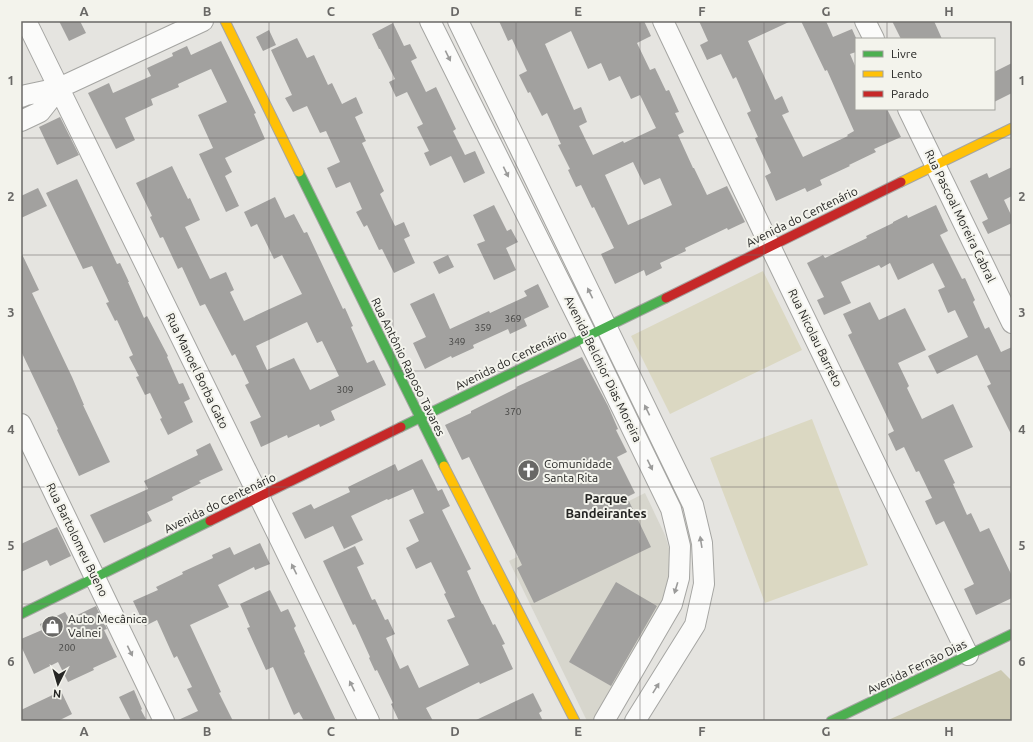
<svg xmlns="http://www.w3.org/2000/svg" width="1033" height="742" font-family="Ubuntu,sans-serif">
  <rect width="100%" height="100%" fill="#e5e4e0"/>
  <path fill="#d7d6cd" d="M645,493L665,535L671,555L668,592L597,721H587L509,561Z"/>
  <path fill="#dbd8c2" d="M763,271L802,350L670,414L631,336Z
    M812,419L868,565L765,603L710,458Z"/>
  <path fill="#ccc9b2" d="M1001,670L1012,681V721H886Z"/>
  <path fill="#a2a19f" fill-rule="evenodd" d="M59,21H80L86,33L69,41Z
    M499,21H644L651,36L637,43L650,70L655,68L666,91L669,90L679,112L675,113L684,132L678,135L693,168H694L707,195L727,186L745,222L728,230L727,228L685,248L686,251L660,263L662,268L646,276L644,270L615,284L601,254L614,248L594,207L592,208L581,185L576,187L568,170L570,169L558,145L561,144L547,113L542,116L530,92L528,93L519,75L527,71L512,39L508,41ZM571,31L588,69L601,63L609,81L620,76L631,99L640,95L656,128L624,143L623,141L593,155L579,126L587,122L581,107L574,110L545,44ZM633,162L644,185L660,178L672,205L628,225L605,175Z
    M699,21H791L748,41L775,100L782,96L789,112L782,115L803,157L848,136L847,135L854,131L827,70L825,71L801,21H826L833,37L852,29L856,38V52L850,54L856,68V109H887L901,137L874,149L876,152L849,165L850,166L820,180L822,185L807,192L805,188L776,201L765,176L771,173L755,138L758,137L747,113L751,111L736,77L733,79L721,54L707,60L700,45L708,41Z
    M892,21H934L942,39H901Z
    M393,23L404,46L410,44L417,58L411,61L426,92L436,87L456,129L453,131L465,155L475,151L485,173L464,183L451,156L430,166L424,153L429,151L417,127L423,124L407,92L396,97L389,82L395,79L380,49H379L372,34Z
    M269,30L276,45L263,51L256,37Z
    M297,38L307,58L314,55L328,85L332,83L342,104L356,97L363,113L355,117L366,141L362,143L384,191L380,194L395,226L404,222L410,236L404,239L415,263L394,273L382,249L379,250L367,225L364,227L356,212L362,209L350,182L336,188L327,168L340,162L326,131L320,133L307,106L293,112L285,98L292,95L271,50Z
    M221,41L256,113L254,114L265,139L225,158L232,172L225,176L239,206L226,212L199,154L213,148L198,115L227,102L211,69L178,84L179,87L151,99L153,105L125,118L135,140L116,149L88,93L109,83L113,93L151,76L147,68L173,56L172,53L187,46L191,55Z
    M1012,63V93L994,102V72Z
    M60,117L79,155L57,165L39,127Z
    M172,166L188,199L190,198L200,220L185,227L210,279L226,272L234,290L230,292L244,321L302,294L282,255L274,259L257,224L251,227L244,212L275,197L285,218L294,214L304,233L307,232L343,309L345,308L353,326L351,327L367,363L374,360L386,385L331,411L335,420L320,427L319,424L288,438L287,435L261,447L250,422L261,417L245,385L249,383L235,354L232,356L205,304L200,306L182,267L178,269L163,237L160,238L150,217L152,216L136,183ZM307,322L317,343L322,341L339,376L310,390L294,358L267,370L256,346Z
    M1012,167V196L1004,200L1012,217V223L988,234L982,222L988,219L970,181L987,173L989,178Z
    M77,179L117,264L120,263L129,282H128L144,318L147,316L168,356L167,357L179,384L183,383L190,399L184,402L193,422L168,435L160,419L162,418L150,393L145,395L136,377L139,376L129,357L133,355L117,320L115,321L106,303L109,302L92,266L83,269L46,193Z
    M38,188L47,206L21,218V196Z
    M494,205L507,231L511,229L518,242L506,248L516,270L494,280L477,244L485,241L473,215Z
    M936,205L948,231L940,235L962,279L965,278L975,300L973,302L985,329L989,327L1001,352L1012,347V436L987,386L991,384L977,355L937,374L928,356L968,337L955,310L948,313L938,290L945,287L933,263L898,280L890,263L881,268L879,265L841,282L851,303L824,315L817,300L824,297L807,263L823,255L825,258L867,238L866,236L893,223V222L907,215L908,218Z
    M21,252L39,290L32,293L72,377L84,405H83L110,462L79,476L57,430L58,429L21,351Z
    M448,255L454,267L439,274L433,262Z
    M538,284L549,307L524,319L527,326L510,334L508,329L473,345L474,348L452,358L451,356L425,369L413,343L426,337L410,304L434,293L450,329L489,311L490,313L527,296L524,291Z
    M870,302L879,320L905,308L926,350L898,363L909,386L907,388L922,419L953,404L973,447L944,460L955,483L953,484L967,515L971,513L980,532L989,528L1012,576V598L976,615L964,589L974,584L944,521L936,525L925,501L932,498L919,471L916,472L904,447L896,451L888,434L894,431L848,335L852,333L843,314Z
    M582,357L608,406L618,429L616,430L627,452L617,457L635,493L627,497L651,547L534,603L517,568L522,565L469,457L462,460L445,425L471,413V411L517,388L516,387Z
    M210,443L223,470L199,481L201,483L172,497L173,500L147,512L152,521L104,543L90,515L148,489L144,481L198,455L196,450Z
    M422,459L438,491L442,489L450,506L442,510L471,569L467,571L482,604H483L493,625L495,624L505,644L502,645L513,669L480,684L479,682L426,708L433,721H399L391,704L393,703L377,670L375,671L369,658L370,657L355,624L353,625L323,561L355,546L364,564L357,567L372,600L375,599L385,620L388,619L395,634L386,638L400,669L408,665L419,688L469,665L447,620L455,617L444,594L446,593L431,562L416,569L406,548L419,541L409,520L424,513L413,489L388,500L387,499L351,516L363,540L344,549L333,526L305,539L292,513L311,504L314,509L350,492L348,487L395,464L398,471Z
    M57,527L71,556L50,566L47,560L21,572V544Z
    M260,543L270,564L255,570L254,567L218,585L229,607L190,625L221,692L219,693L233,721H176L198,711L187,689L192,687L177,656L174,658L157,620L145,626L133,601L158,590L156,587L183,574L182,572L213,558L212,555L230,547L234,555Z
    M616,582L657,606L611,686L569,662Z
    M270,590L281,612L288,609L296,626L294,628L305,652L304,653L336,721H304L299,712L294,715L273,667L266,670L247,628L250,627L240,604Z
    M96,606L107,629L104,630L117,657L93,668L94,670L68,682L58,662L34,674L21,646V639L42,630L40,624L65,612L69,619Z
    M134,690L142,709L141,710L147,721H131L119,697Z
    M61,691L72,714L58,721H21V710Z
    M533,693L542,711L539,713L543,721H474Z"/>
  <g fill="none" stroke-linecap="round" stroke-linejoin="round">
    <defs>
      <path id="street" d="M26,21L369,721
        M430,21L587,336L671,509L680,546L679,578L672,604L604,721
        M458,21L693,505L702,543L704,584L695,625L635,721
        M663,21L770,246L968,655
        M865,21L874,39
        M21,97L26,95L59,88L203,21
        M908,109L1012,323
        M21,121L40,112L59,88
        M21,424L164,721"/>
      <path id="fast" d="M299,172L444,466
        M401,427L666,298
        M21,614L210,521
        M831,721L1012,634"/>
      <path id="slow" d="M225,21L299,172
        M901,182L1012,128
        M444,466L575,721"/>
      <path id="jam" d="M666,298L901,182
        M210,521L401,427"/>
    </defs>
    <use href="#street" stroke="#a5a5a2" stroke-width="22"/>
    <use href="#fast" stroke="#a5a5a2" stroke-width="11"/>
    <use href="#slow" stroke="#a5a5a2" stroke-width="11"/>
    <use href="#jam" stroke="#a5a5a2" stroke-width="11"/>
    <use href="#street" stroke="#fbfbfa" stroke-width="20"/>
    <use href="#fast" stroke="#4caf50" stroke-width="9"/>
    <use href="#slow" stroke="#ffc107" stroke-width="9"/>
    <use href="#jam" stroke="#c62828" stroke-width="9"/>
  </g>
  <defs><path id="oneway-solid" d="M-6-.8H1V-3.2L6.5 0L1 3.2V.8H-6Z"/></defs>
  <g fill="#9b9b9a">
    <use href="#oneway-solid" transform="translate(448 56) rotate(64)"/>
    <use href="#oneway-solid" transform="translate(506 172) rotate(64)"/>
    <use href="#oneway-solid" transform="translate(590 293) rotate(-116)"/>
    <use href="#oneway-solid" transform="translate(647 410) rotate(-116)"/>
    <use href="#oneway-solid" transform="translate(650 465) rotate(64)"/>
    <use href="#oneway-solid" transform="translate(701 542) rotate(-99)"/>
    <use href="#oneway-solid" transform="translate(294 569) rotate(-116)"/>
    <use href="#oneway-solid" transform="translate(676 588) rotate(107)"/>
    <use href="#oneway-solid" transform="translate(130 651) rotate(64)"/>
    <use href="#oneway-solid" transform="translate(352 686) rotate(-116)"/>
    <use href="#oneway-solid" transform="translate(656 688) rotate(-58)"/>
  </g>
  <path fill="none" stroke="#696866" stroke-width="1" stroke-opacity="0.55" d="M146,21V721M269,21V721M393,21V721M516,21V721M640,21V721M764,21V721M887,21V39M887,109V721M21,138H1012M21,255H1012M21,371H1012M21,487H1012M21,604H1012"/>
  <defs>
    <symbol id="church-disc" viewBox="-11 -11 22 22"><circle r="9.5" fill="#696866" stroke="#f3f3ec"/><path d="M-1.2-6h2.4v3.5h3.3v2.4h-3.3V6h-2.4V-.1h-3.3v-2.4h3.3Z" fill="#fff"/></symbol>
    <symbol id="shop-disc" viewBox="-11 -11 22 22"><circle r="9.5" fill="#696866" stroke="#f3f3ec"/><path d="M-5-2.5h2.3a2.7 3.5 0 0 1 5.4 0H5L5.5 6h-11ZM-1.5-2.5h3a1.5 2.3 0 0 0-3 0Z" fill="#fff"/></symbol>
  </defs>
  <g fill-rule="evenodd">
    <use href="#church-disc" x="516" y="458" width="25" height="25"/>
    <use href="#shop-disc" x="40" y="614" width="25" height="25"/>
  </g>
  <g text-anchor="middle" stroke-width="4" stroke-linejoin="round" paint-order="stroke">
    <g font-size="10" fill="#454543">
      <text x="513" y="322">369</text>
      <text x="483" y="331">359</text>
      <text x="457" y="345">349</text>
      <text x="345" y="393">309</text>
      <text x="513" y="415">370</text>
      <text x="67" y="651">200</text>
    </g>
    <g font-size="12" fill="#262624" stroke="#f3f3ec">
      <text transform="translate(960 216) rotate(64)" y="4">Rua Pascoal Moreira Cabral</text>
      <text transform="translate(802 217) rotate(-26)" y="4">Avenida do Centenário</text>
      <text transform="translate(815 338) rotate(64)" y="4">Rua Nicolau Barreto</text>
      <text transform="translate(511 360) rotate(-26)" y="4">Avenida do Centenário</text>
      <text transform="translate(408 367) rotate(64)" y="4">Rua Antônio Raposo Tavares</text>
      <text transform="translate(603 369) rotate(64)" y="4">Avenida Belchior Dias Moreira</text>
      <text transform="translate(197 371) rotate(64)" y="4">Rua Manoel Borba Gato</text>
      <text transform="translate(220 503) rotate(-26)" y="4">Avenida do Centenário</text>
      <text transform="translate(77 540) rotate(64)" y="4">Rua Bartolomeu Bueno</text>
      <text transform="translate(917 667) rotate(-26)" y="4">Avenida Fernão Dias</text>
    </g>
    <g font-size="12" fill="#262624" stroke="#f3f3ec" text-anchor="start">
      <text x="544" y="468">Comunidade<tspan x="544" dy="14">Santa Rita</tspan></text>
      <text x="68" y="623">Auto Mecânica<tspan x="68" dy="14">Valnei</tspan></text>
    </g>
    <g font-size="13" font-weight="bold" fill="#262624" stroke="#f3f3ec">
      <text x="606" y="503">Parque<tspan x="606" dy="15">Bandeirantes</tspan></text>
    </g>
  </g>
  <rect width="1033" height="742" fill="none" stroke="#f3f3ec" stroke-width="44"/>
  <rect x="855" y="38" width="140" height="72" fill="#f3f3ec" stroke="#a1a19c"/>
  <rect x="863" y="51" width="20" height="6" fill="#4caf50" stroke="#a1a19c"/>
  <text x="891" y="58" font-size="12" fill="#262624">Livre</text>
  <rect x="863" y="71" width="20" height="6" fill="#ffc107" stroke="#a1a19c"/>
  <text x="891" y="78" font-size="12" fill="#262624">Lento</text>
  <rect x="863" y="91" width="20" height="6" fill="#c62828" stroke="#a1a19c"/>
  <text x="891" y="98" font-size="12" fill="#262624">Parado</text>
  <g transform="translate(58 684) rotate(185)" stroke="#f3f3ec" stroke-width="3" paint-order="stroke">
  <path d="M0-3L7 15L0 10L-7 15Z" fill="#262624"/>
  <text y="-6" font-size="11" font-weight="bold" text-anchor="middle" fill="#262624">N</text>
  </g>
  <rect x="22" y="22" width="989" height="698" fill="none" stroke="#696866" stroke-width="1.5"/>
  <g font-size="13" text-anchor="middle" font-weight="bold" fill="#696866">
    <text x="84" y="16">A</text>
    <text x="207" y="16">B</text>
    <text x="331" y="16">C</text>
    <text x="455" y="16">D</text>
    <text x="578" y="16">E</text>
    <text x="702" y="16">F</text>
    <text x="826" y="16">G</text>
    <text x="949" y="16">H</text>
    <text x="11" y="85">1</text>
    <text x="1022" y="85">1</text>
    <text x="11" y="201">2</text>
    <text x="1022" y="201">2</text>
    <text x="11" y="317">3</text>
    <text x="1022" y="317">3</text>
    <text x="11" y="434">4</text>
    <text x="1022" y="434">4</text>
    <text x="11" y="550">5</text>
    <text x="1022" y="550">5</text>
    <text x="11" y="666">6</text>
    <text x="1022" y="666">6</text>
    <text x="84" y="736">A</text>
    <text x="207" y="736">B</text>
    <text x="331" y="736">C</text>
    <text x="455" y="736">D</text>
    <text x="578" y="736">E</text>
    <text x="702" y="736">F</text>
    <text x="826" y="736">G</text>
    <text x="949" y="736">H</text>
  </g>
</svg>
